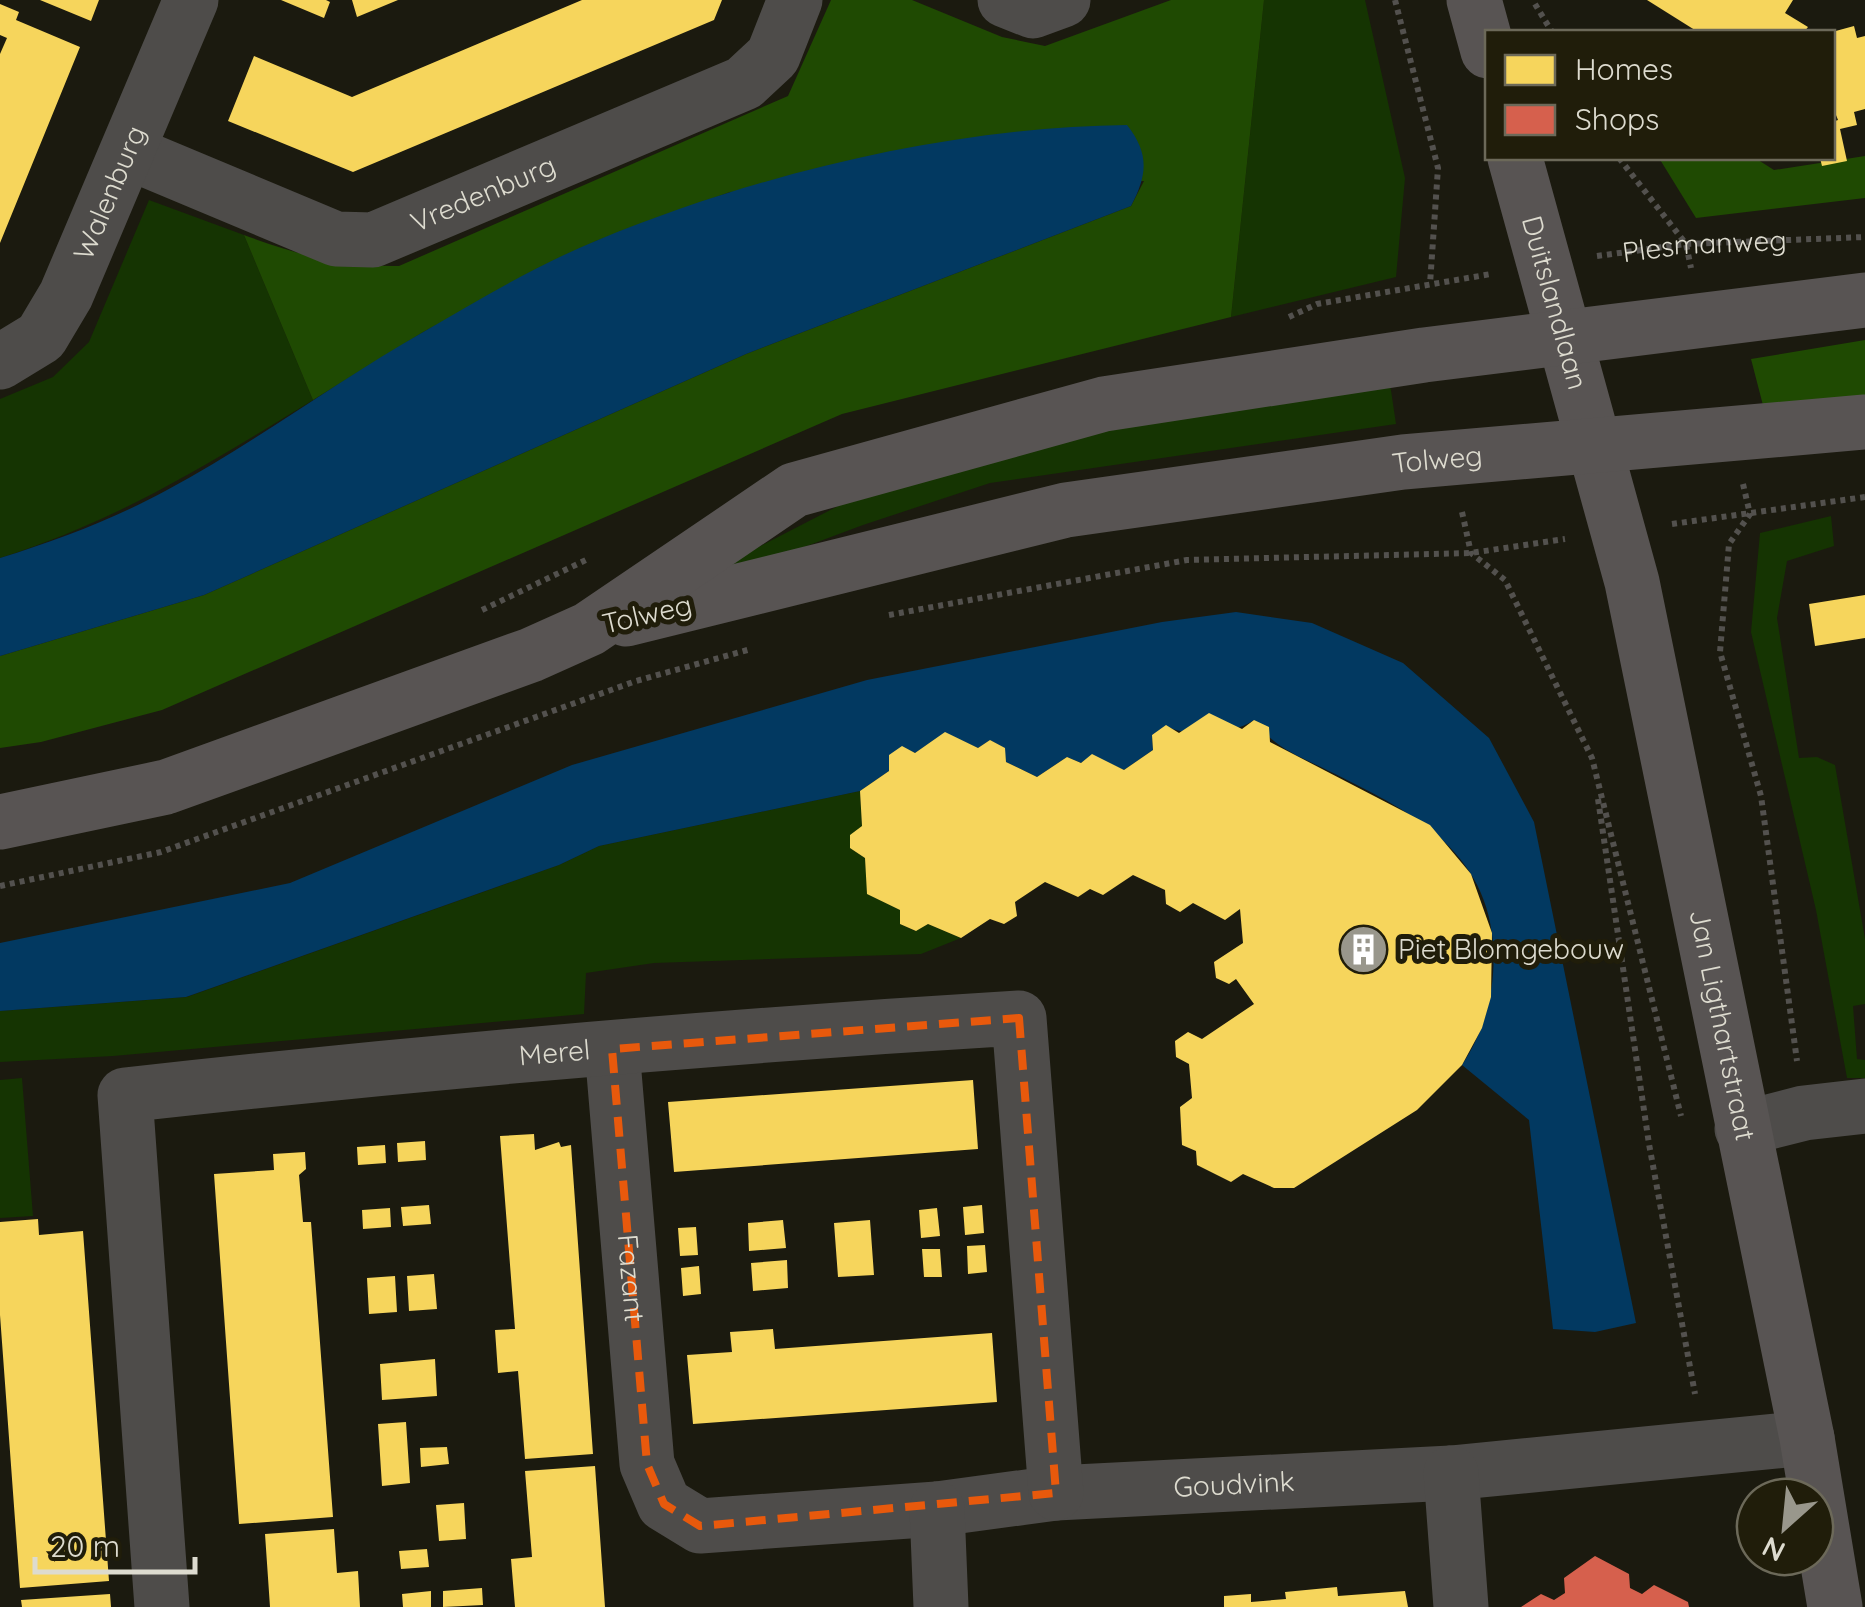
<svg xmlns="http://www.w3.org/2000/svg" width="1865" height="1607" font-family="Quicksand,sans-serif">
  <rect width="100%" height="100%" fill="#1b1a0f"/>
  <path fill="#153402" d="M1264,0H1365L1405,178L1396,277L1231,317Z
    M149,200L244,235L313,400C207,465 119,520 0,558V399L53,377L89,342Z
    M1389,377L1396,424L990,483L863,525L636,610L844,503L945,459Z
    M1831,516L1834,546L1787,561L1777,618L1799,758L1817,757L1835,765L1865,939V1004L1853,1006L1857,1059L1865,1060V1078H1847L1816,910L1751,632L1760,533Z
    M860,791L862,826L850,848L865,858L868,894L900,910V924L915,931L928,924L961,938L921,954L654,963L586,973L584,1014L113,1056L0,1062V1011L187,997L559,865L599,846Z
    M22,1078L33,1216L0,1218V1080Z"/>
  <path fill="#1f4a02" d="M831,0H912L1002,37L1045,46L1171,0H1264L1231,317L842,414L162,710L41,742L0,748V656L204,595L746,354L1131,206L1144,181L730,192L596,241L425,331L313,400L244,235C295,254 344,267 399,266L788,96Z
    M1865,156V198L1696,218L1659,158H1755L1774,170Z
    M1865,340V396L1765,413L1751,359Z"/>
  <path fill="#023961" d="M1127,125C1149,153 1148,174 1131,206L746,354L204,595L0,656V558C58,540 114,519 167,490C256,442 337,381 425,331C480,299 539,264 598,240C760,173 952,127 1127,125Z
    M1236,612L1312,623L1403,663L1489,738L1534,822L1636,1323L1595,1332L1553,1329L1529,1120L1462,1065C1487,1027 1496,987 1493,942C1485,843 1399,806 1321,767C1293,754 1272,745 1254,720C1233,735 1188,738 1166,726L1152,735L1153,750L1124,770L1092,755L1081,763L1067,757L1037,777L1006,762L1004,748L990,740L978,748L945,733L915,753L902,747L889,771L860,791L599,846L559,865L186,997L0,1011V943L290,883L572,765L867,680L1162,622Z"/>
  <path fill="#f6d55c" d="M40,0H99L91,21Z
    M281,0H326L330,2L324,18Z
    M352,0H398L357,17Z
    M582,0H722L714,20L353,172L228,121L254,56L352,97Z
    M1647,0H1793L1785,13L1808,27L1804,32H1698Z
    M0,4L19,12L16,20L80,47L0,243V54L7,38L0,35Z
    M1854,26L1857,38L1865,36V109L1854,112L1857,125L1840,129L1847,161L1822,166L1820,158H1832V122L1838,120L1832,105V32Z
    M1865,595V638L1815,646L1809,604Z
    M1209,713L1242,729L1254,720L1269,727L1270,742L1430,825L1471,874L1492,933L1491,997L1482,1028L1462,1065L1417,1110L1294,1188H1274L1243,1174L1231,1182L1197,1165L1196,1151L1182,1145L1180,1107L1192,1098L1189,1064L1176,1057L1175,1041L1188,1032L1202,1039L1254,1004L1236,979L1229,984L1216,978L1214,962L1243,943L1240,909L1225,920L1193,903L1180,912L1166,904L1165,890L1133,875L1103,895L1090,889L1078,897L1045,882L1015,902L1017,916L1004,924L990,919L961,938L928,924L916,931L900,924V910L867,894L865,858L850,848V835L862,826L860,791L889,771V755L902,746L915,753L945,732L978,748L990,740L1005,748L1006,762L1037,777L1067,757L1081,763L1092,754L1124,770L1153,750L1152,735L1166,725L1179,733Z
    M973,1080L978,1149L674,1172L668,1102Z
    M534,1134L535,1150L559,1142L561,1147L571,1145L593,1454L525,1459L518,1371L498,1373L495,1330L515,1329L500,1136Z
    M425,1141L426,1160L398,1162L397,1143Z
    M385,1145L386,1163L358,1165L357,1147Z
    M305,1152L306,1169L299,1175L303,1222H311L333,1517L239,1524L214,1174L274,1170L273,1154Z
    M429,1205L431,1224L403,1226L401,1207Z
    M982,1205L984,1233L965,1235L963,1207Z
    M390,1208L391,1227L363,1229L362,1210Z
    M937,1208L940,1236L921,1238L919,1210Z
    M38,1219L39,1235L83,1231L109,1581L20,1588L0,1315V1222Z
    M783,1220L786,1248L749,1251L748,1223Z
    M870,1220L874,1275L838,1277L834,1223Z
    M696,1227L698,1255L680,1256L678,1228Z
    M985,1245L987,1272L968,1274L967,1246Z
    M922,1249H940L942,1277H924Z
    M787,1260L788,1288L753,1291L751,1263Z
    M699,1266L701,1294L683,1296L681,1268Z
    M434,1274L437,1309L409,1311L407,1276Z
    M395,1276L397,1312L369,1314L367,1278Z
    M773,1329L775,1349L992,1333L997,1402L693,1424L687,1355L732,1352L730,1332Z
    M435,1359L437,1396L382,1400L380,1364Z
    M406,1422L410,1483L382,1486L378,1424Z
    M447,1447L449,1464L421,1467L420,1448Z
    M595,1466L605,1607H515L511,1559L532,1557L525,1471Z
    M464,1503L466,1539L439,1541L436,1505Z
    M334,1529L337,1573L358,1571L360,1607H270L265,1534Z
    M427,1549L429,1567L401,1569L399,1551Z
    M1337,1587L1338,1596L1405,1591L1408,1607H1224V1596L1251,1594V1602L1286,1599L1285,1592Z
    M482,1588L483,1605L443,1607V1591Z
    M431,1591V1607H403L402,1594Z
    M110,1594L111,1607H22L21,1600Z"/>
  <path fill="#d6604d" d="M1595,1556L1629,1574L1630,1588L1642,1594L1654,1585L1688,1602L1689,1607H1521L1541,1594L1554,1600L1565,1593L1564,1578Z"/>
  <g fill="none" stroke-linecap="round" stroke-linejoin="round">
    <g stroke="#53514e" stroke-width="6" stroke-dasharray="5 5" stroke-linecap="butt">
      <path d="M1395,0L1438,168L1430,284"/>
      <path d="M1535,4L1552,32"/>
      <path d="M1619,158L1686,244L1691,268"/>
      <path id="s1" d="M1597,256L1686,244L1865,237"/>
      <path d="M1289,317L1317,304L1491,274"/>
      <path d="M1743,484L1750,514L1729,544L1720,652L1761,796L1797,1061"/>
      <path d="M1462,512L1471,553L1505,580L1592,758L1681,1116"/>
      <path d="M1672,524L1865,497"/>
      <path d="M482,610L588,559"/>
      <path d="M889,615L1187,560L1471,553L1565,539"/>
      <path d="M1598,799L1649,1144L1695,1394"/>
      <path d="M0,886L161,852L636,681L751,649"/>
    </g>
    <g stroke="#4e4c4a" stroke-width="55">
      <path d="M1005,0L1033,11L1063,0"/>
      <path id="s2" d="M128,152L336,239L373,240L744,83L773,56L795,0"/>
      <path id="s3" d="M0,362L41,337L66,295L191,0"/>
      <path id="s4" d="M612,1049L647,1464L664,1504L700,1526L937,1509L1056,1493L1451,1473L1807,1438"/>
      <path d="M1742,1129L1804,1113L1865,1106"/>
      <path d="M1451,1473L1461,1607"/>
      <path d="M937,1509L941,1607"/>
      <path id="s5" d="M162,1607L125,1095C423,1062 720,1036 1019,1018L1056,1493"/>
    </g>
    <g stroke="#585453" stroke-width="55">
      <path d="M1474,0L1488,51"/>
      <path id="s6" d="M1515,158L1632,582L1807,1438L1835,1607"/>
      <path id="s7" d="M626,619L1066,510L1403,462L1865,422"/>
      <path d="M0,822L166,787L531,655L589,629L794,490L1104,404L1424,355L1865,300"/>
    </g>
  </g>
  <path fill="none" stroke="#e8590c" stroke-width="8" stroke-dasharray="20 12" stroke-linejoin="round" d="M1019,1018L1056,1493L700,1526L664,1504L647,1464L612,1049Z"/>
  <defs>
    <symbol id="building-disc" viewBox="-11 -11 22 22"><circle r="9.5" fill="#99978c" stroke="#201d0a"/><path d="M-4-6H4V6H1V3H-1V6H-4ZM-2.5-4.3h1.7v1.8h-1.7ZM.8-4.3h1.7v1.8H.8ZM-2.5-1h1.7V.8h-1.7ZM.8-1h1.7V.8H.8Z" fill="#fff"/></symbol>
  </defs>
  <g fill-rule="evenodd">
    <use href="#building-disc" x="1336" y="922" width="55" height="55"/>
  </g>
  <g text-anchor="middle" stroke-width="10" stroke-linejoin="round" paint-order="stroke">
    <g font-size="28" fill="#dddbcf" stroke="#201d0a">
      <text dy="10" stroke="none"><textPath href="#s3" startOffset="208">Walenburg</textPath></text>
      <text dy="10" stroke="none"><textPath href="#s2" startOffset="382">Vredenburg</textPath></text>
      <text dy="10" stroke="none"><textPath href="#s1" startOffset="108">Plesmanweg</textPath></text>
      <text dy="10" stroke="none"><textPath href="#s6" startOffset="150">Duitslandlaan</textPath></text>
      <text dy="10" stroke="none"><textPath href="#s7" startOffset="828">Tolweg</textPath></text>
      <text transform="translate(647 614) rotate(-13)" y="10">Tolweg</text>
      <text dy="10" stroke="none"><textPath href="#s6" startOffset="892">Jan Ligthartstraat</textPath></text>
      <text dy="10" stroke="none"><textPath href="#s5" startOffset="945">Merel</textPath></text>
      <text dy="10" stroke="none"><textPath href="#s4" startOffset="230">Fazant</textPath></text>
      <text dy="10" stroke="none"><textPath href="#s4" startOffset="1038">Goudvink</textPath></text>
    </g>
    <g font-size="28" fill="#dddbcf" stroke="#201d0a" text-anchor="start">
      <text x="1398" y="959">Piet Blomgebouw</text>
    </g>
  </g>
  <rect x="1485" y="30" width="350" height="130" fill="#201d0a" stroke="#6c6959" stroke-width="2.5"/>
  <rect x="1505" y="55" width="50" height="30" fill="#f6d55c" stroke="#6c6959" stroke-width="2.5"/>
  <text x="1575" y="80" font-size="30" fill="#dddbcf">Homes</text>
  <rect x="1505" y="105" width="50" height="30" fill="#d6604d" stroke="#6c6959" stroke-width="2.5"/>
  <text x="1575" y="130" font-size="30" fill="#dddbcf">Shops</text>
  <g transform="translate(1785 1527) rotate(207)"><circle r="48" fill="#201d0a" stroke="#6c6959" stroke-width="2.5"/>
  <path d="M0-8L18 38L0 25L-18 38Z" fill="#99978c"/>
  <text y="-15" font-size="28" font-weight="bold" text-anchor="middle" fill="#dddbcf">N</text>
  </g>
  <path d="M35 1557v15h160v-15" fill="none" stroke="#dddbcf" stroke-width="5"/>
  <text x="50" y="1557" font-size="30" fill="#dddbcf" stroke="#201d0a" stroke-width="8" paint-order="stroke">20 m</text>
</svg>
